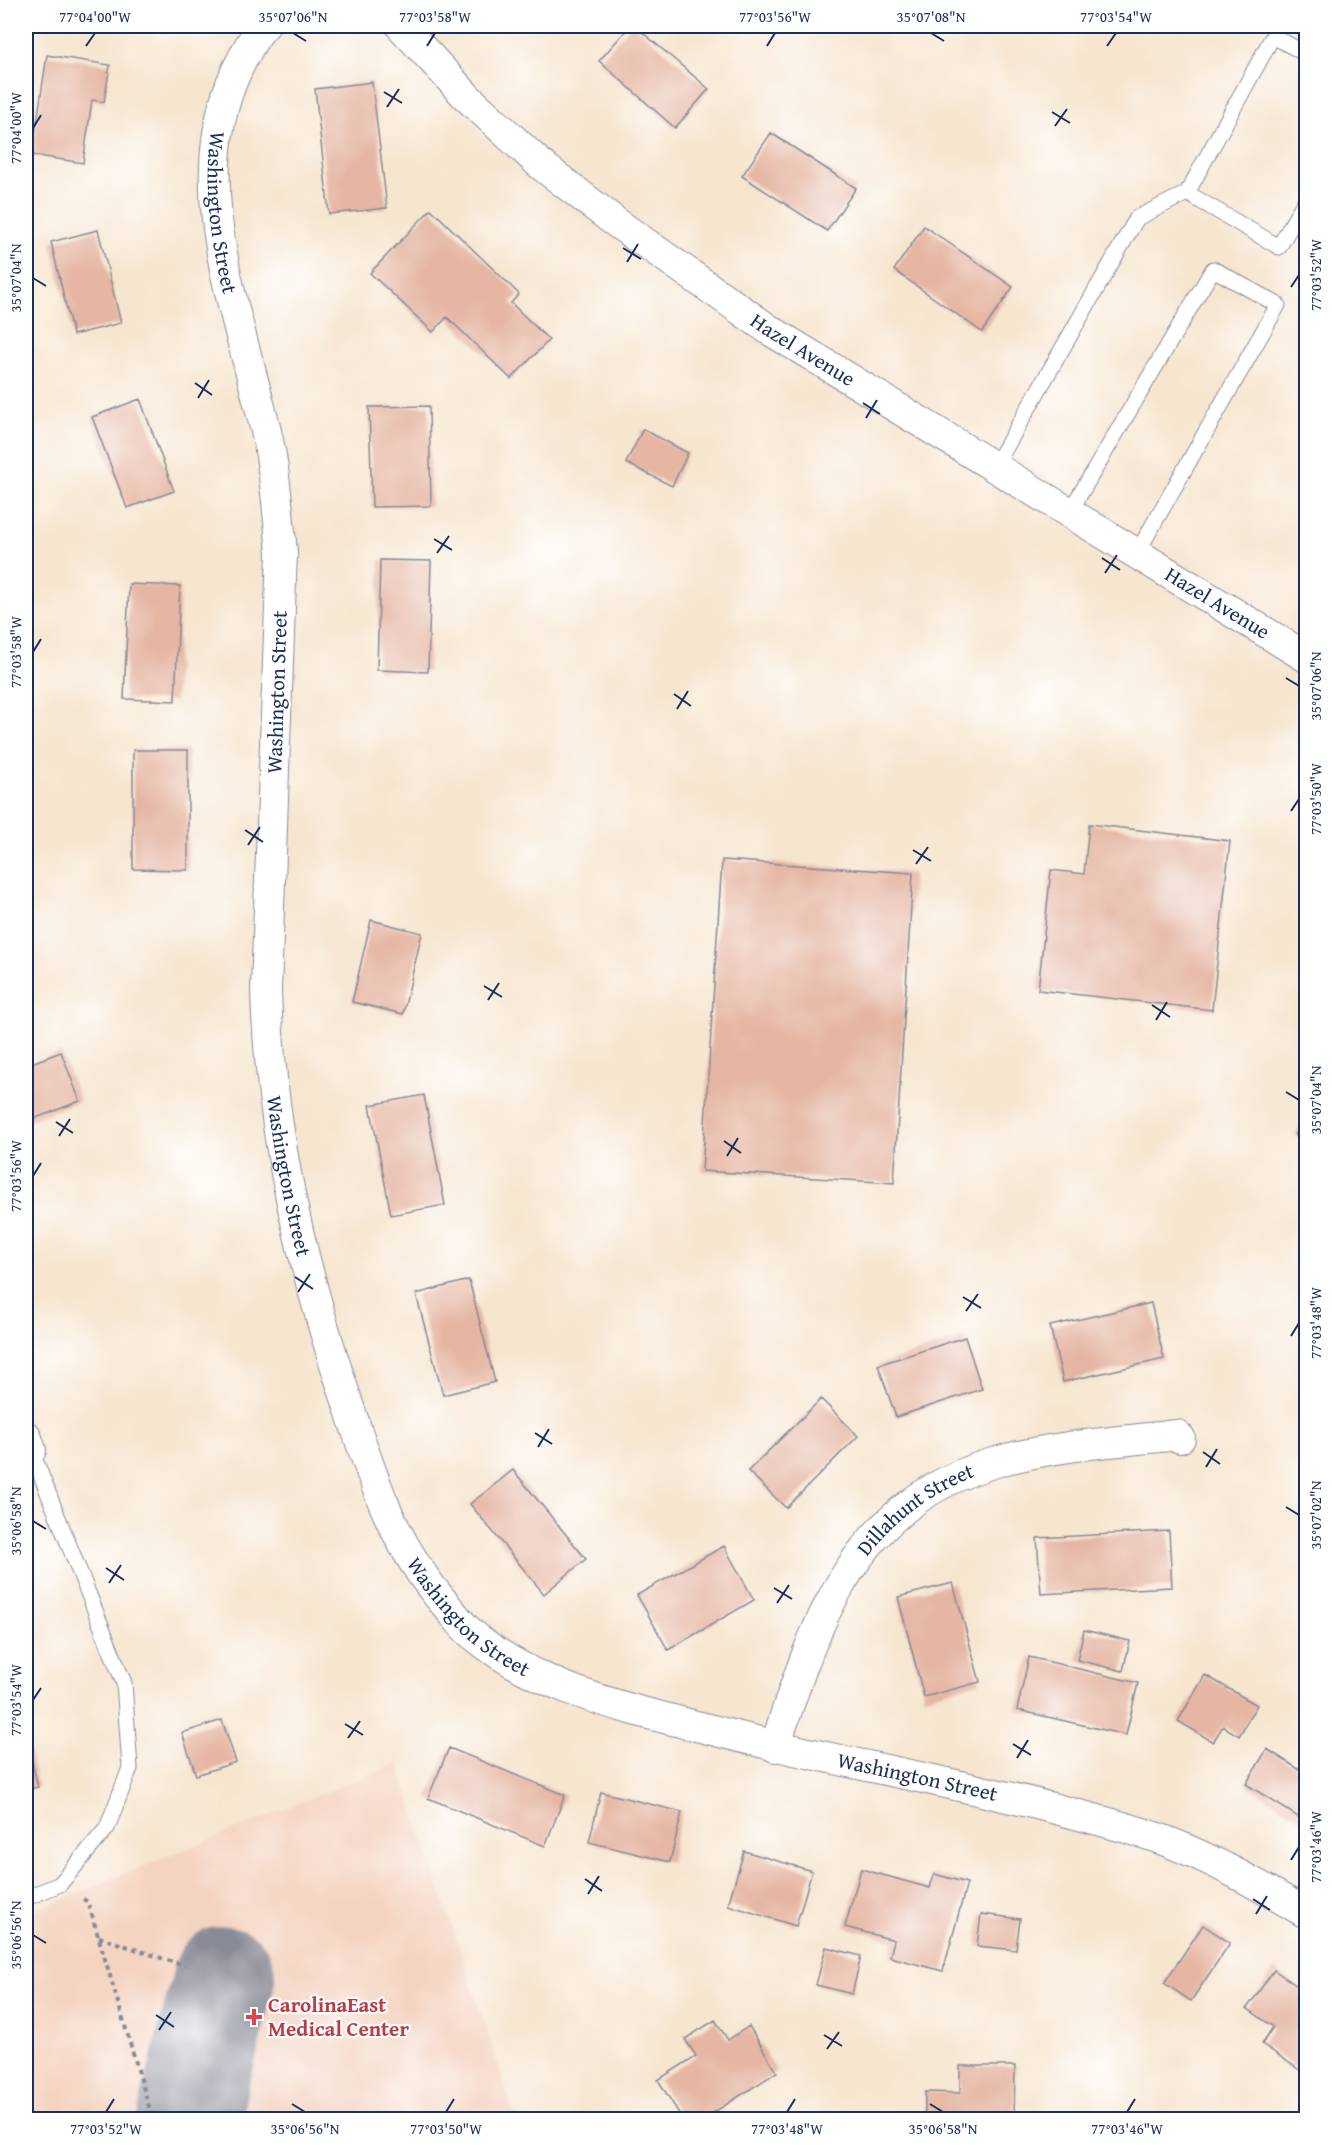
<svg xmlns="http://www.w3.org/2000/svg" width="1332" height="2145" font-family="'Gentium Book Plus',serif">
  <rect width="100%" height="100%" fill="#fff"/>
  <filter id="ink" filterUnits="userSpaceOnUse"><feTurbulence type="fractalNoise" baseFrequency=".0167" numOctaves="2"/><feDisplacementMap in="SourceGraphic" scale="12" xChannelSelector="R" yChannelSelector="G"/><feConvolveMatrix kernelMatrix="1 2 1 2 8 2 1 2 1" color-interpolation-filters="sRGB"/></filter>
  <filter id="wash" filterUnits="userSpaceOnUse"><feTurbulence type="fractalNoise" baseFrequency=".008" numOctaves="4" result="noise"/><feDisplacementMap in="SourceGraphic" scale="24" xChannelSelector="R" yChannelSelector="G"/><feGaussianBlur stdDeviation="1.35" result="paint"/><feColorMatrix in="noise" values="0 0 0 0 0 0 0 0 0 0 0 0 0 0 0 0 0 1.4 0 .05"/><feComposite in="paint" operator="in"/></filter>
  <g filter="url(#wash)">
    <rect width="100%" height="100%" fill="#f6e5cf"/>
    <path fill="#f4d3c0" d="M398,1763L516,2119H26V1914Z"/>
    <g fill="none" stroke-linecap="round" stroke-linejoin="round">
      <path stroke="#888a96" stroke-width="102" d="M188,2120L224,1977"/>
    </g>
    <g id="blocks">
      <path fill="#e5b6a3" d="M630,26H635L709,89L675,128L599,61Z
        M47,55L110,65L104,102L92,100L83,163L32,155Z
        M372,82L387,208L329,214L315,89Z
        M771,133L856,188L827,231L742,176Z
        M431,209L519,294L511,303L549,340L511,379L447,317L433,332L370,273Z
        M924,226L1013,287L982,332L894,270Z
        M98,230L121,323L73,335L51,242Z
        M140,399L174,491L127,508L92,417Z
        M429,406L431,506L372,507L369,407Z
        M643,429L688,453L672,486L626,463Z
        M380,560L431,561L428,672L377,670Z
        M129,584L180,586L175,701L124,699Z
        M133,750H188V870L133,869Z
        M1089,824L1230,841L1212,1010L1038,990L1051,870L1084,874Z
        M722,860L913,873L894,1183L702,1171Z
        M371,920L422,933L403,1014L352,1002Z
        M61,1052L80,1101L26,1122V1065Z
        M424,1095L445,1205L391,1215L370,1105Z
        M1306,1116V1142L1295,1135Z
        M469,1280L495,1382L443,1395L416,1294Z
        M1151,1303L1164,1359L1063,1382L1050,1326Z
        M965,1337L982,1389L896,1417L878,1365Z
        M821,1399L858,1436L786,1508L748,1471Z
        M513,1470L586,1559L544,1594L470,1504Z
        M1169,1531L1172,1587L1041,1594L1037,1538Z
        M724,1546L754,1600L668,1650L637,1595Z
        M953,1583L980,1682L924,1697L898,1597Z
        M1084,1630L1130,1641L1123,1671L1077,1660Z
        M1029,1657L1138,1683L1126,1735L1017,1710Z
        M1205,1675L1257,1705L1239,1736L1223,1726L1213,1742L1178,1721Z
        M222,1720L236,1762L196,1775L182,1733Z
        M26,1737L38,1787L26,1790Z
        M449,1748L565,1795L545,1846L428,1798Z
        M1267,1749L1306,1774V1822L1246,1784Z
        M601,1792L682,1812L670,1862L589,1842Z
        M744,1851L812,1871L796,1926L728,1905Z
        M861,1869L930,1888L934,1874L967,1883L943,1971L890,1957L894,1940L845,1927Z
        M981,1914L1020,1919L1016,1950L977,1946Z
        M1203,1925L1230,1943L1191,2001L1164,1983Z
        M826,1947L861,1956L852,1994L816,1985Z
        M1274,1970L1306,1992V2063L1301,2071L1262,2044L1273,2027L1247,2008Z
        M715,2020L728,2040L749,2026L777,2072L702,2120H683L658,2080L696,2056L685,2039Z
        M960,2066H1015L1014,2120H925V2092L960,2093Z"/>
    </g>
  </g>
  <g filter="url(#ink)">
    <use href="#blocks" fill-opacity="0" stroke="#888a96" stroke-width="1.5"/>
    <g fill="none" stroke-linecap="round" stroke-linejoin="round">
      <defs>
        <path id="lane" d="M1187,193L1279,247L1306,199
          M994,468L1137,218L1187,193L1273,36L1306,54
          M1069,513L1213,269L1278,305L1137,553
          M26,1898L60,1884L107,1828L130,1768L124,1683L31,1450"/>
        <g id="street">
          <path id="s1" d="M264,26C252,38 244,56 236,72C183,188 242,323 268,440C276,477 278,515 282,552L266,990C270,1129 300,1260 344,1392C370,1470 390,1541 445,1604C454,1614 462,1626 472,1634C541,1692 635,1710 720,1732C830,1761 942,1779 1052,1808C1090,1818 1129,1827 1166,1841C1215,1860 1261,1886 1306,1913"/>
          <path id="s2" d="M401,26L467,97L540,164L614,221L768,329L1306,657"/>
          <path d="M26,1436L31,1450"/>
          <path id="s3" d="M775,1747C816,1619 855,1503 996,1462C1054,1445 1117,1442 1177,1435L1180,1438"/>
        </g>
      </defs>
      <use href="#lane" stroke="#888a96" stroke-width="17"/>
      <use href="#street" stroke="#888a96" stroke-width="32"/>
      <path stroke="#888a96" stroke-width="4" stroke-dasharray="4.5 4.5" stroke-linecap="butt" d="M83,1899L88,1902L153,2120
        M99,1937L185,1966"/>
      <use href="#lane" stroke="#fff" stroke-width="15"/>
      <use href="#street" stroke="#fff" stroke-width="30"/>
    </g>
  </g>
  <path fill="none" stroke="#1b2f5e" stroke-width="2" d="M293,33L306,41M931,33L944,41M86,46L95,33M427,46L435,33M767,46L775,33M1107,46L1116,33M384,92L402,103M387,107L399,89M1052,112L1070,123M1055,126L1067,109M33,128L41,115M623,248L641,259M627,262L638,244M33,278L46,286M1291,287L1299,275M195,383L212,395M198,398L209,380M863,403L880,414M866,418L877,400M434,539L452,550M437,553L449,536M1102,558L1120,570M1105,573L1117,555M33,652L41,639M1286,678L1299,686M674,694L691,706M677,709L688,691M1291,811L1299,799M245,830L263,842M248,845L260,827M913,850L931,861M916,864L928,847M484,986L502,997M488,1000L499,983M1152,1005L1170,1017M1156,1020L1167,1002M1286,1092L1299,1100M56,1122L73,1133M59,1136L70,1119M724,1141L741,1153M727,1156L738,1138M33,1176L41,1163M295,1277L313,1289M298,1292L310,1274M963,1297L981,1308M966,1311L978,1294M1291,1336L1299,1323M535,1433L552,1444M538,1447L549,1429M1203,1452L1220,1464M1206,1467L1217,1449M1286,1507L1299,1515M33,1521L46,1529M106,1568L124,1580M109,1583L121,1565M774,1588L792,1599M777,1603L789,1585M33,1700L41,1688M345,1724L363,1735M348,1738L360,1721M1013,1744L1031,1755M1017,1758L1028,1740M1291,1860L1299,1847M585,1879L602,1891M588,1894L599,1876M1253,1899L1270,1910M1256,1914L1267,1896M33,1935L46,1943M156,2015L174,2027M159,2030L171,2012M824,2035L842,2046M827,2049L839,2032M292,2104L305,2112M930,2104L943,2112M106,2112L114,2099M446,2112L454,2099M787,2112L795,2099M1127,2112L1135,2099"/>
  <path fill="#e0444e" stroke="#fff" stroke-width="2" d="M251 2008h6v6h6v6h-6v6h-6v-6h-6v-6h6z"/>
  <g text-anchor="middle" stroke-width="4.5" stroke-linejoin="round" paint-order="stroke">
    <g font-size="21" fill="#1b2f5e" stroke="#fff">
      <text dy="7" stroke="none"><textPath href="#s1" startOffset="198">Washington Street</textPath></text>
      <text dy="7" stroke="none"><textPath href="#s2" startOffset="518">Hazel Avenue</textPath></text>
      <text dy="7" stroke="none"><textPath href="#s2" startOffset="1004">Hazel Avenue</textPath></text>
      <text transform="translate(277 692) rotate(-88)" y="7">Washington Street</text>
      <text dy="7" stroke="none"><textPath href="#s1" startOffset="1170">Washington Street</textPath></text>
      <text dy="7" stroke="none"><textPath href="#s3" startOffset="284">Dillahunt Street</textPath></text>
      <text dy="7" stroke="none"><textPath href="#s1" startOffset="1656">Washington Street</textPath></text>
      <text dy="7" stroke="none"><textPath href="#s1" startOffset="2142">Washington Street</textPath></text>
    </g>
    <g font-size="21" font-weight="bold" fill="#be3a42" stroke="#fff" text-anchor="start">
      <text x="268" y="2012">CarolinaEast<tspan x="268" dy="24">Medical Center</tspan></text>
    </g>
  </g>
  <rect width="1332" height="2145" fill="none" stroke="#fff" stroke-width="66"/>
  <rect x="33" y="33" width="1266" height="2079" fill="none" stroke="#1b2f5e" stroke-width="2"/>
  <g font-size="15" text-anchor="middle" fill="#1b2f5e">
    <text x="95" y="22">77°04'00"W</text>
    <text x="293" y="22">35°07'06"N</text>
    <text x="435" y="22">77°03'58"W</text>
    <text x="775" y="22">77°03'56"W</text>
    <text x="931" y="22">35°07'08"N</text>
    <text x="1116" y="22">77°03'54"W</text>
    <text transform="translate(16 128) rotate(-90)" y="5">77°04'00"W</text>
    <text transform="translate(1316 275) rotate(-90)" y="5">77°03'52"W</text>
    <text transform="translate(16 278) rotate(-90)" y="5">35°07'04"N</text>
    <text transform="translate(16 652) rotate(-90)" y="5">77°03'58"W</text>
    <text transform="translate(1316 686) rotate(-90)" y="5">35°07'06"N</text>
    <text transform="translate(1316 799) rotate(-90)" y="5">77°03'50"W</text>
    <text transform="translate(1316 1100) rotate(-90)" y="5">35°07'04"N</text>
    <text transform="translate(16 1176) rotate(-90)" y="5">77°03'56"W</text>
    <text transform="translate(1316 1323) rotate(-90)" y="5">77°03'48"W</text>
    <text transform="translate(1316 1515) rotate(-90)" y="5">35°07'02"N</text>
    <text transform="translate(16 1521) rotate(-90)" y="5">35°06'58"N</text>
    <text transform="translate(16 1700) rotate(-90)" y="5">77°03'54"W</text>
    <text transform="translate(1316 1847) rotate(-90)" y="5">77°03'46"W</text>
    <text transform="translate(16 1935) rotate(-90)" y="5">35°06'56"N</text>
    <text x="106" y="2134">77°03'52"W</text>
    <text x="305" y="2134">35°06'56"N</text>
    <text x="446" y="2134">77°03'50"W</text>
    <text x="787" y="2134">77°03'48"W</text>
    <text x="943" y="2134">35°06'58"N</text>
    <text x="1127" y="2134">77°03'46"W</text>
  </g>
</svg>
